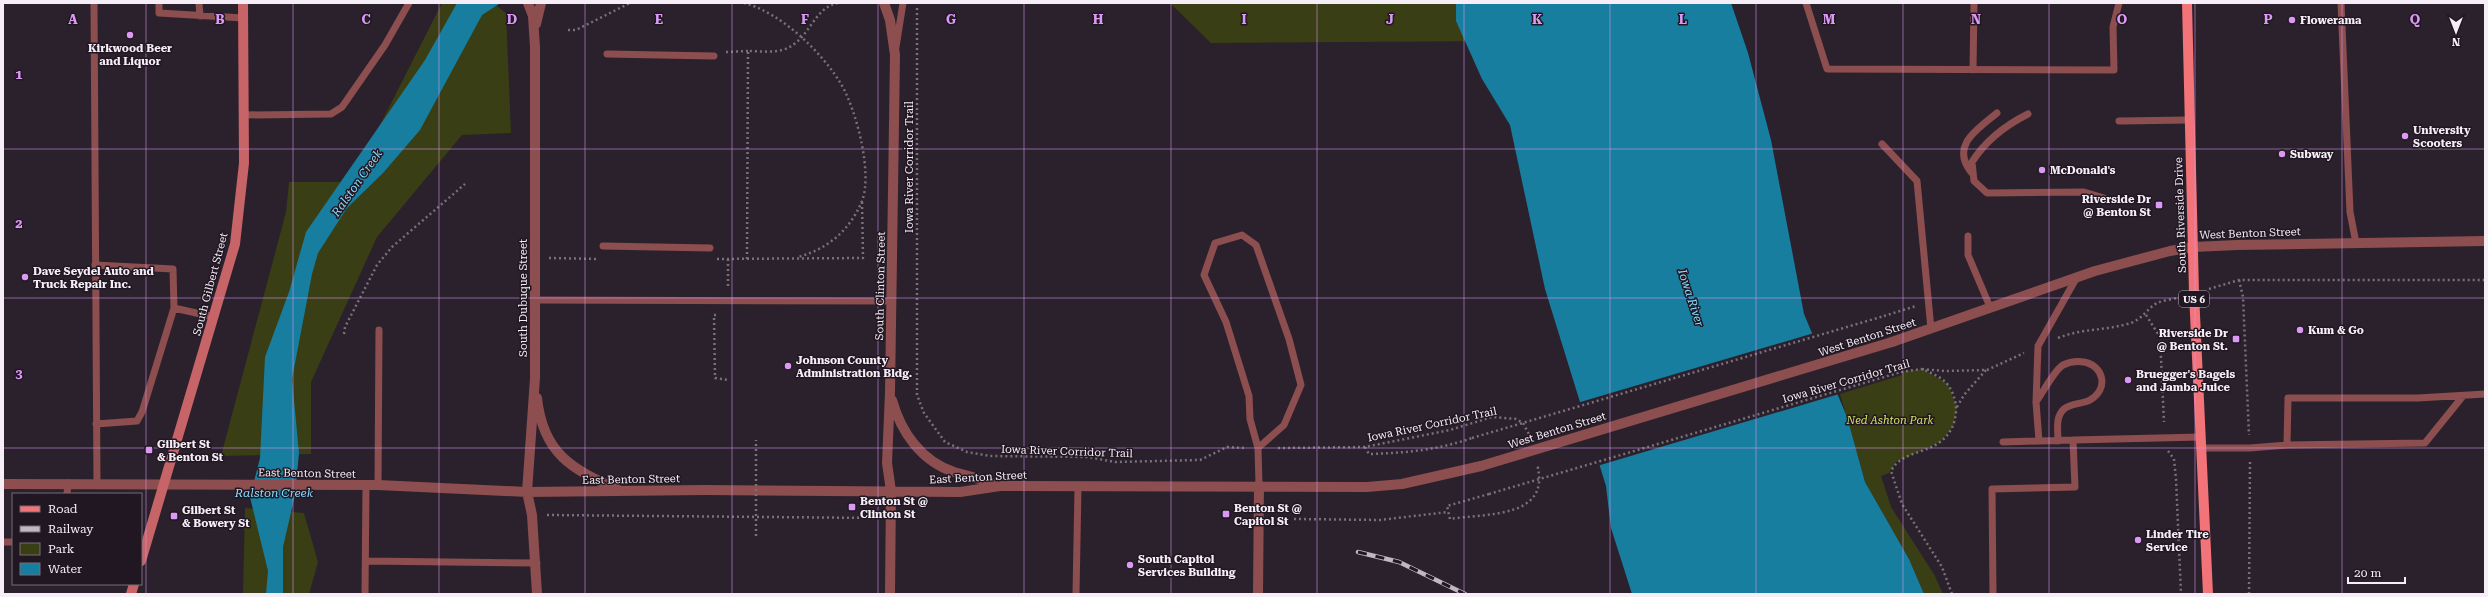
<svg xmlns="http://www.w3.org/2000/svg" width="2488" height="597" font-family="'Roboto Serif',serif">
  <rect width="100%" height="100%" fill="#2b212c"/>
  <path fill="#3a3e14" d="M442,3H493L506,13L511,133L462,135L377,237L311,382V454L221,456L286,212L289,182H351Z
    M1170,3H1489V41L1211,43Z
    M1922,369L1948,384L1957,408L1953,427L1940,442L1896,462L1889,473L1881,476L1891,507L1935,576L1943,594H1924L1909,559L1865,482L1840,394L1902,375L1901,372Z
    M245,508L304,513L318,562L309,594H243Z"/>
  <path fill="#187e9f" d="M457,3L499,4L482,15L420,130L383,173L347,208L318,253L312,274L292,379L299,453L295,495L283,547V594H266L268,571L250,497L260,458L265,357L289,292L306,232L425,60Z
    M1456,3H1731L1748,53L1771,140L1804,314L1847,417L1865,482L1909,559L1924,594H1632L1611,528L1606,486L1545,289L1510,125L1482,79L1456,21Z"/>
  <path fill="#2b212c" d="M1814,333L1839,394L1597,466L1577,403Z"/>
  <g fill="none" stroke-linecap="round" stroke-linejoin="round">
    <path stroke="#79707a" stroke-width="2.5" stroke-dasharray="2 3" stroke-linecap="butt" d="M744,3C780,12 822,52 841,84C856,109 873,173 862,201C850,230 828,249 798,257
      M917,8V395L924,413L945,442L967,452L990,456L1088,457L1115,462L1200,460L1227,447L1245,448
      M568,30H576L630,3
      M726,52L748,51
      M549,258L598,259
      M717,259L863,258L862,200
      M728,259V288
      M747,259L748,51C758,51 772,53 782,50C810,42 812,8 838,3
      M2239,280L2243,297L2249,435
      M2209,289L2239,280H2485
      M716,315H714L715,378L728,380
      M2146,315L2160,337L2164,422
      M1884,316L1916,306
      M344,334L345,327L377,265L392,247L465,184
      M2058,338C2083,328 2103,331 2127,324C2142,321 2146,309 2157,303C2164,300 2174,299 2181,297
      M1922,369L1944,371L1987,370L2024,353
      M1901,372L1922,369C1931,373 1942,377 1948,385C1961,403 1958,429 1940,442C1924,454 1901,452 1891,471L1902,504L1942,567L1952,594
      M1957,407L1964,395L1986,370
      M1365,447L1369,454C1405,453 1438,450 1472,438
      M1278,448L1365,447L1450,430L1492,417L1516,419L1523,423L1530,436
      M2168,451L2174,459L2176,479L2181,594
      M1489,494L1447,506L1450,519C1486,513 1552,519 1537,464
      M547,515L878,518
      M1294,519L1380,520L1448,512
      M2249,594L2250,460"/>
    <path stroke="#8c4e4f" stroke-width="7" d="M94,3L97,483
      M159,3V13L243,18
      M199,3L200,16
      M1806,3L1827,69L2114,70L2113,27L2119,3
      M2341,3L2350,212L2356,243
      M896,47L903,3
      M607,54L714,56
      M1973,70L1974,3
      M2028,114C2004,126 1986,140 1972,162L1974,181L1987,193L2084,192L2104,198
      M244,115L331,114L342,107L385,45L409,3
      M2119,121L2189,120
      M1882,144L1917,181L1931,329
      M1971,172C1950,145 1978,129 1997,113
      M1968,236V255L1990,307
      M603,246L710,248
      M95,265L173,269L174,308L214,317
      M535,300L892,301
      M2036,402C2042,394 2055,369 2063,365C2069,362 2077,361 2084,362C2104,366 2109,389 2090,400C2083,404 2071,403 2064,409C2055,417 2058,430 2058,441
      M96,424L137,421L142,412L174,308
      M2039,441L2036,402L2038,346L2077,277
      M2003,442L2073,440
      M2287,445L2425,443L2463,396
      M1258,448L1284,425L1301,385L1289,339L1256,245L1242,235L1215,243L1204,275L1226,322L1249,396L1250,419L1258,448L1259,485
      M2201,448H2250L2287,445L2288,398H2418L2485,394
      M378,485L379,330
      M67,494L68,483
      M3,542H13
      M366,561L537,563
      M365,594L366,486
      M1076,594L1078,487
      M1993,594L1992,489L2075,487L2073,440L2201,437"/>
    <path stroke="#8c4e4f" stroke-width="10" d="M528,3L533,16L535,47V378L527,492L532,515L537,594
      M884,3L890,20L895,55L890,392L887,463L891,491L890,594
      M536,24L541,3
      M1892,342L2095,271L2170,251L2193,247L2237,245L2485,241
      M537,398C543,453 571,469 617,489
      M892,400C901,432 921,461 954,472C969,476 984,480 998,485
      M3,484L378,485L527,492L705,490L960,492L1000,486L1367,487L1402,484L1481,466
      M1258,594L1259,485"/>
    <path stroke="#c66467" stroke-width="10" d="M141,561L235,244L244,163L243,3
      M131,594L134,584"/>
    <path stroke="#f27378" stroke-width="10" d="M2187,3L2194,293L2208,594"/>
    <defs>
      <path id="rail" d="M1358,552L1399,562L1465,594"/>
    </defs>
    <use href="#rail" stroke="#c0b8c1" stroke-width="4.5"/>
    <use href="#rail" stroke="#211722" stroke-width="3" stroke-dasharray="9" stroke-linecap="butt"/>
    <path stroke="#79707a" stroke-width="2.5" stroke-dasharray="2 3" stroke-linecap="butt" d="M1472,438L1884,316
      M1489,494L1901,372
      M756,536V440"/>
    <path stroke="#8c4e4f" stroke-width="10" d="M1481,466L1892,342"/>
  </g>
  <path fill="none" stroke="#db99f5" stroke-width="1" stroke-opacity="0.55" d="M146,3V594M293,3V594M439,3V594M585,3V594M732,3V594M878,3V594M1024,3V594M1171,3V594M1317,3V594M1464,3V594M1610,3V594M1756,3V594M1903,3V594M2049,3V594M2195,3V594M2342,3V594M3,149H2485M3,298H2485M3,448H2485"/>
  <g fill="#db99f5" stroke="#211722" stroke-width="1.5">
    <circle cx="2292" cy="20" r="4"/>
    <circle cx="130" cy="35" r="4"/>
    <circle cx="2405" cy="136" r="4"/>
    <circle cx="2282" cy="154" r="4"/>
    <circle cx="2042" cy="170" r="4"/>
    <rect x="2155" y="201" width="8" height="8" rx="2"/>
    <circle cx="25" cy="277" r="4"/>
    <circle cx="2300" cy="330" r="4"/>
    <rect x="2232" y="335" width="8" height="8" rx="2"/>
    <circle cx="788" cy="366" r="4"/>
    <circle cx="2128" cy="380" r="4"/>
    <rect x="145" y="446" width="8" height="8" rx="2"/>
    <rect x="848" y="503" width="8" height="8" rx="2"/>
    <rect x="1222" y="510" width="8" height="8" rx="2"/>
    <rect x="170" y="512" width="8" height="8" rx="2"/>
    <circle cx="2138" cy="540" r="4"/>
    <circle cx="1130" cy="565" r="4"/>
  </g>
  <g text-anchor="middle" stroke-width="3" stroke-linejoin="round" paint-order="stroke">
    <rect fill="#211722" stroke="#b5aeb6" stroke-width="1" x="2179" y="291" width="30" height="16" rx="3"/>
    <g font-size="10" font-weight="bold" fill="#f5eef6">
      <text x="2194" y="303">US 6</text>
    </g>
    <g font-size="11" font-weight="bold" fill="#f5eef6" stroke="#211722" text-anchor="start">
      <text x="2300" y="24">Flowerama</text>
      <text x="130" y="52" text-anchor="middle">Kirkwood Beer<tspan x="130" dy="13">and Liquor</tspan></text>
      <text x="2413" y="134">University<tspan x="2413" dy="13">Scooters</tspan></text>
      <text x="2290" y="158">Subway</text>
      <text x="2050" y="174">McDonald's</text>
      <text x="2151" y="203" text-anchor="end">Riverside Dr<tspan x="2151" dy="13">@ Benton St</tspan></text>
      <text x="33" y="275">Dave Seydel Auto and<tspan x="33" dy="13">Truck Repair Inc.</tspan></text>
      <text x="2308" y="334">Kum &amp; Go</text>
      <text x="2228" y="337" text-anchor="end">Riverside Dr<tspan x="2228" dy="13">@ Benton St.</tspan></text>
      <text x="796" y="364">Johnson County<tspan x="796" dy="13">Administration Bldg.</tspan></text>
      <text x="2136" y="378">Bruegger's Bagels<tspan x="2136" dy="13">and Jamba Juice</tspan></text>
      <text x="157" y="448">Gilbert St<tspan x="157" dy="13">&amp; Benton St</tspan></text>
      <text x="860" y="505">Benton St @<tspan x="860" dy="13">Clinton St</tspan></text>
      <text x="1234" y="512">Benton St @<tspan x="1234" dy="13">Capitol St</tspan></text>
      <text x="182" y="514">Gilbert St<tspan x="182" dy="13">&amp; Bowery St</tspan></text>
      <text x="2146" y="538">Linder Tire<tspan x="2146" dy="13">Service</tspan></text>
      <text x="1138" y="563">South Capitol<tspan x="1138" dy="13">Services Building</tspan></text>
    </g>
    <g font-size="11" fill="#f5eef6" stroke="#211722">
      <text transform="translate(909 167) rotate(-90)" y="4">Iowa River Corridor Trail</text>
      <text transform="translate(2180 215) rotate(-92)" y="4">South Riverside Drive</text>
      <text transform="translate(2250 233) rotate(-2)" y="4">West Benton Street</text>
      <text transform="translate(210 284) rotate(-75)" y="4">South Gilbert Street</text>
      <text transform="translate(880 286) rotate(-89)" y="4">South Clinton Street</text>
      <text transform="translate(523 298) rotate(-90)" y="4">South Dubuque Street</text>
      <text transform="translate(1867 337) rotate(-18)" y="4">West Benton Street</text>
      <text transform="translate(1846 381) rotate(-16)" y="4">Iowa River Corridor Trail</text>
      <text transform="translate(1432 424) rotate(-12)" y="4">Iowa River Corridor Trail</text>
      <text transform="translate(1557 430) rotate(-17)" y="4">West Benton Street</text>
      <text transform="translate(1067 451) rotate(2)" y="4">Iowa River Corridor Trail</text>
      <text transform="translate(307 473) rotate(1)" y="4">East Benton Street</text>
      <text transform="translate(978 477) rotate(-3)" y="4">East Benton Street</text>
      <text transform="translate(631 479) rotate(-1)" y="4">East Benton Street</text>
    </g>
    <g font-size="11" font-style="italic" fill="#d4e261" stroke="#211722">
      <text x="1890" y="424">Ned Ashton Park</text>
    </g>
    <g font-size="12" font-style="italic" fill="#89dcfd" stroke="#211722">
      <text transform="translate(357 183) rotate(-55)" y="4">Ralston Creek</text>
      <text transform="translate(1691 298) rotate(72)" y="4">Iowa River</text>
      <text x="274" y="497">Ralston Creek</text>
    </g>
  </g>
  <g font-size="13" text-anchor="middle" font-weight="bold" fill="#db99f5" stroke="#211722" stroke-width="3" stroke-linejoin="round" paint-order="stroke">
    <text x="73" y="24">A</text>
    <text x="220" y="24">B</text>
    <text x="366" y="24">C</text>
    <text x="512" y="24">D</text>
    <text x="659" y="24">E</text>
    <text x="805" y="24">F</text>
    <text x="951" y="24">G</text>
    <text x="1098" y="24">H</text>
    <text x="1244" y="24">I</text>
    <text x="1390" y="24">J</text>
    <text x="1537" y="24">K</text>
    <text x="1683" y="24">L</text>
    <text x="1829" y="24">M</text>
    <text x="1976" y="24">N</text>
    <text x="2122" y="24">O</text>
    <text x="2268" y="24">P</text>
    <text x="2415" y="24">Q</text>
    <text x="19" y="79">1</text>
    <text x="19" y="228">2</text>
    <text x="19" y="378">3</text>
  </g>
  <rect width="2488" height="597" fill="none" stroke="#f5eef6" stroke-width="8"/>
  <rect x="12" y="493" width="130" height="92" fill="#211722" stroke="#766d77"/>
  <rect x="20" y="506" width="20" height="6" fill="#f27378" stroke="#766d77"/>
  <text x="48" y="513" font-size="12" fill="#f5eef6">Road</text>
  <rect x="20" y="526" width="20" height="6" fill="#c0b8c1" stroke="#766d77"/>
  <text x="48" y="533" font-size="12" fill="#f5eef6">Railway</text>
  <rect x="20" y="543" width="20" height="12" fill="#3a3e14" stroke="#766d77"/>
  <text x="48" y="553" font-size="12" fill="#f5eef6">Park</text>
  <rect x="20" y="563" width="20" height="12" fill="#187e9f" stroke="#766d77"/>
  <text x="48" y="573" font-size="12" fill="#f5eef6">Water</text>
  <g transform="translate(2456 32) rotate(180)" stroke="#211722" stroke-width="3" paint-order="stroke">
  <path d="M0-3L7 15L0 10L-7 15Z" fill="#f5eef6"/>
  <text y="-6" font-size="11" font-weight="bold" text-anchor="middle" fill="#f5eef6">N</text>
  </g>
  <path d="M2348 577v6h57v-6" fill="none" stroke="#f5eef6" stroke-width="2"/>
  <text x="2354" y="577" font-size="12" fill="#f5eef6" stroke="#211722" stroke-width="3" paint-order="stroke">20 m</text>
</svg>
